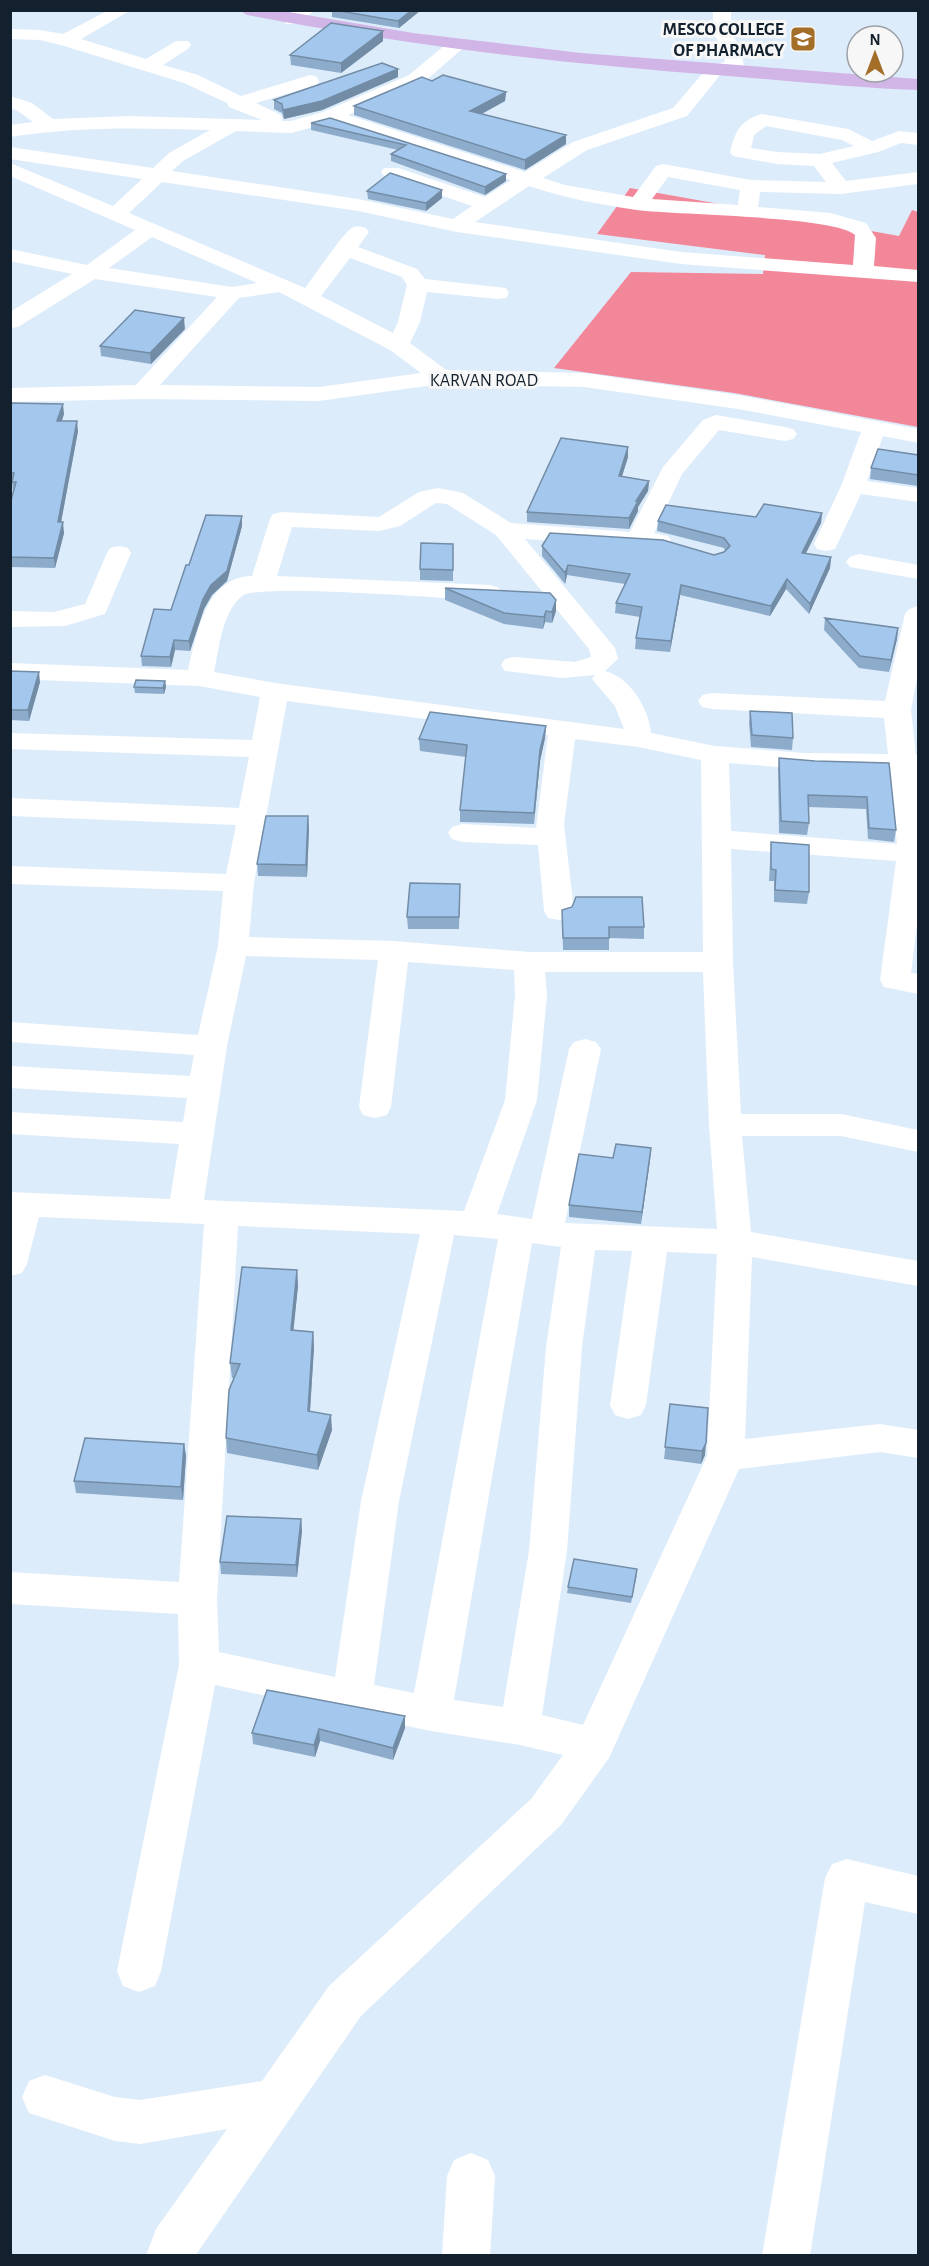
<svg xmlns="http://www.w3.org/2000/svg" width="929" height="2266" font-family="'Alegreya Sans',sans-serif">
  <rect width="100%" height="100%" fill="#ddecfb"/>
  <path fill="#f28799" d="M630,188L899,236L912,210L918,212V427L734,393L554,368L631,272L763,274L765,255L597,234Z"/>
  <g fill="none" stroke-linecap="round" stroke-linejoin="round">
    <path fill="#fff" fill-rule="evenodd" d="M109,10H131L81,39L146,59L176,41H188L191,45L188,49L163,65L198,75L241,96L310,75L317,77L319,81L317,85L256,103L281,115L282,121H291L323,112L409,75L450,41H462L465,45L462,49L423,83L348,115L525,172L573,142L673,108L709,66L725,62L722,46L713,34V10H731V34L740,46L744,66L741,70L721,74L687,116L587,150L543,178L565,185L633,197L656,166L663,164L751,180L826,182L814,166L777,164L733,156L730,152C735,132 740,120 762,114L848,129L872,141L899,131L918,133V145L901,143L878,152L832,163L846,181L918,172V184L841,194L760,192L758,207L830,213L866,223L876,238L874,266L918,270V282L681,264L457,232L358,211L162,182L129,213L305,288C315,275 343,233 352,228C356,225 362,227 366,228L369,232L358,247L417,269L425,279L506,288L509,293L506,298L498,299L427,292L420,322L410,343L446,370L584,373L738,395L918,429V443L883,436L867,481L918,488V502L861,494L835,549L826,551L817,549L814,544L841,486L861,432L738,409L584,387L441,384L319,401L142,399L10,402V388L136,385L217,297L95,279L18,327L10,328V312L72,274L10,261V249L87,265L135,230L10,176V163L113,206L142,179L10,159V147L153,168L169,153L210,130C143,128 77,126 10,137V125L33,122L18,111L10,108V96L32,103L53,119L130,116L262,120L229,107L227,103L184,83L61,45L40,40L10,39V29L40,30L63,34ZM330,122L511,180L485,197L398,168H384L381,172L384,176L472,206L453,219L358,199L172,171L183,161L236,131L292,133ZM766,126L842,140L854,146L820,154L777,152L751,148L754,135ZM668,177L740,190L738,205L652,199ZM529,186C564,198 601,205 637,210C674,215 837,216 855,235L853,265L681,252L475,222ZM152,237L257,283L232,287L109,268ZM350,258L402,277L407,285L398,322L393,333L321,296ZM279,292L390,350L421,373L319,387L160,385L239,298Z
      M294,10H315L298,24H286L283,20Z
      M716,415L785,427L793,429L797,434L793,439L785,441L719,430L682,474L654,533L668,536L671,541L668,546L659,548L525,539L615,648L618,659L605,671C630,677 649,709 651,733L715,746L804,753L888,754L884,718L712,709L702,707L698,701L702,695L712,693L885,701L905,614L909,609L918,606V673L911,710L916,755H918V917L911,973L918,974V994L884,987L880,980L896,861L731,849L733,962L741,1114H841L918,1130V1152L841,1136H742L751,1232L918,1261V1286L752,1257L745,1439L880,1424L918,1430V1458L880,1452L739,1469L609,1758L561,1825L361,2016L195,2256H146L156,2229L227,2129L140,2144L115,2141L29,2113L22,2097L29,2081L45,2075L115,2097L140,2100L262,2081L329,1986L531,1799L563,1755L520,1745L431,1731L215,1685L161,1971L155,1986L139,1992L123,1986L117,1971L179,1665L178,1614L10,1604V1572L179,1582L204,1224L39,1217L27,1264L22,1273L10,1276V1192L170,1199L179,1144L10,1134V1112L183,1122L187,1098L10,1088V1066L190,1076L194,1055L10,1042V1022L198,1035L218,946L223,891L10,884V866L226,874L236,825L10,816V798L239,808L249,757L10,749V733L252,740L260,697L199,686L10,679V663L188,670C197,634 205,577 252,576L270,519L273,514L282,512L379,517L419,492L438,488L463,493L511,523L630,532L663,467L703,420ZM436,503L447,504L496,535L589,649L591,657L575,662L514,657L505,659L501,665L505,671L562,678L595,675L592,679L615,706L624,729L275,683L214,672C219,649 222,612 242,596C256,583 457,599 490,601L499,598L503,593L499,588L490,585L277,576L292,527L379,531L400,526ZM287,701L548,735L536,828L462,824L452,827L448,833L452,839L462,842L538,845L544,911L548,918L559,920L570,918L574,911L564,824L575,739L638,747L701,760L703,952H529L394,941L249,937L254,883ZM729,763L804,769L889,771L897,844L731,831ZM246,956L378,960L359,1107L363,1115L375,1118L387,1115L391,1107L408,962L514,970L515,995L505,1100L464,1211L204,1200L227,1046ZM545,972H703L709,1125L717,1229L565,1223L601,1049L596,1042L585,1039L574,1042L569,1049L532,1219L497,1214L537,1100L547,995ZM238,1226L420,1234L361,1501L335,1677L219,1652L217,1599ZM454,1235L498,1239L414,1693L374,1685L399,1501ZM532,1243L561,1247L546,1347L529,1551L503,1707L454,1700ZM595,1250L632,1251L610,1405L615,1415L628,1419L641,1415L646,1405L667,1252L717,1254L707,1456L583,1725L542,1715L567,1551L582,1347Z
      M119,546L128,548L131,553L105,614L65,626L10,627V611L54,612L85,604L107,553L110,548Z
      M859,554L918,565V579L850,567L846,562L850,557Z
      M847,1859L918,1876V1914L865,1902L810,2256H762L825,1878L832,1864Z
      M471,2153L488,2160L495,2176L490,2256H442L447,2176L454,2160Z"/>
    <path fill="#d2b5e7" fill-rule="evenodd" d="M239,10H277L413,33L581,53L918,79V90C855,88 792,81 728,76C567,64 407,46 247,15Z"/>
  </g>
  <path fill="#8daccc" d="M332,10H421L399,28L332,17Z
    M383,41L341,73L291,65L290,55Z
    M398,77L322,110L284,119L282,113L274,109V100Z
    M432,81L506,92L505,101L482,114L566,144L525,170L354,115V106Z
    M330,118L506,181L485,195L391,161V154L398,150L311,130V123Z
    M442,190V198L426,211L368,199L367,191Z
    M185,329L151,364L101,356L100,346Z
    M10,403L64,414L62,421L78,431L61,522L64,533L55,568L10,567V504L13,493L12,483H10Z
    M918,455V486L870,479L871,468Z
    M628,457L622,476L649,481L648,491L638,507V511L629,529L527,522V512Z
    M822,513L821,523L806,553L831,557L830,568L809,614L786,589L770,616L680,595L670,652L635,649L636,638L640,617L615,613L616,603L625,584L567,575L565,584L542,556V546L714,555L725,551L724,548L657,531L658,521L756,517Z
    M242,526L227,581L212,595L204,609L190,651L175,650L171,667L142,666L141,656L171,610L189,565Z
    M453,544V581L420,580V569Z
    M445,588L556,600V611L552,623L545,622L543,629L504,624L445,600Z
    M825,618L898,628L897,639L889,672L859,668L824,630Z
    M10,671L40,682L29,721L10,720Z
    M165,681L166,687L164,694L135,693L134,687Z
    M750,711L793,738L792,750L751,747L749,723Z
    M546,726L545,738L540,761L534,824L460,822V810L466,757L420,751L419,739Z
    M779,758L815,761L889,763L896,830L894,842L868,839L866,809L808,807L809,823L807,835L779,833L778,769Z
    M309,828L307,877L258,876L257,864Z
    M771,842L809,892L807,904L774,902V881H769Z
    M460,884L459,929H408L407,917Z
    M562,910L644,927V939L609,938V950H563Z
    M613,1158L650,1160L641,1224L569,1217V1205Z
    M297,1270L298,1286L293,1330L313,1332L314,1347L310,1411L332,1430L318,1470L227,1453L226,1438L234,1378H232L230,1363Z
    M670,1404L705,1455L701,1464L664,1459Z
    M184,1444L186,1456L183,1500L76,1493L74,1481Z
    M301,1519L302,1531L297,1577L221,1574L220,1562Z
    M637,1575L631,1603L567,1593L568,1587Z
    M405,1716V1728L393,1760L320,1741L315,1757L253,1744L252,1733Z"/>
  <path fill="#738ca6" d="M412,10H421L399,28L398,21Z
    M383,31V41L341,73V63Z
    M398,69V77L322,110L284,119L283,110Z
    M506,92L505,101L470,120V111Z
    M566,135V144L525,170V160Z
    M506,174V181L485,195V187Z
    M442,190V198L426,211V203Z
    M184,318L185,329L151,364L150,353Z
    M63,404L64,414L58,431L57,421Z
    M77,421L78,431L59,533L58,522Z
    M628,447V457L619,486V476Z
    M649,481L648,491L638,507V511L629,529V518L636,501Z
    M822,513L821,523L801,563L802,553Z
    M242,516V526L227,581L212,595L204,609L190,651L189,641L203,599Z
    M63,522L64,533L55,568L54,558Z
    M831,557L830,568L809,614L810,604Z
    M568,565L567,575L565,584V573Z
    M787,579L786,589L770,616L771,606Z
    M681,585L680,595L670,652L671,641Z
    M556,600V611L552,623V612Z
    M546,611L545,622L543,629L544,617Z
    M898,628L897,639L889,672L891,660Z
    M174,640L175,650L171,667L170,657Z
    M39,672L40,682L29,721L28,710Z
    M165,681L166,687L164,694L163,688Z
    M546,726L545,738L540,761L534,824L540,750Z
    M308,816L309,828L307,877L306,865Z
    M651,1148L650,1160L641,1224L642,1212Z
    M297,1270L298,1286L292,1345L291,1330Z
    M313,1332L314,1347L309,1426L308,1411Z
    M331,1415L332,1430L318,1470L317,1455Z
    M706,1443L705,1455L701,1464L702,1451Z
    M184,1444L186,1456L183,1500L181,1487Z
    M301,1519L302,1531L297,1577L296,1565Z
    M405,1716V1728L393,1760V1748Z
    M319,1729L320,1741L315,1757L314,1745Z"/>
  <path fill="#a4c8ed" stroke="#738ca6" stroke-width="1.5" d="M334,10H412L398,21Z
    M331,23L383,31L341,63L290,55Z
    M382,63L398,69L322,101L283,110L282,104L274,100Z
    M443,75L506,92L470,111L566,135L525,160L354,106L422,77L432,81Z
    M330,118L506,174L485,187L391,154L406,145L311,123Z
    M390,173L442,190L426,203L367,191Z
    M135,310L184,318L150,353L100,346Z
    M10,403L63,404L57,421H77L58,522H63L54,558L10,557V504L16,482H12L14,473L10,472Z
    M561,438L628,447L619,476L649,481L636,501H638L629,518L527,512Z
    M878,449L918,455V475L871,468Z
    M764,504L822,513L802,553L831,557L810,604L787,579L771,606L681,585L671,641L636,638L642,607L616,603L630,574L568,565L565,573L542,546L550,533L663,540L714,555L724,552L730,546L724,538L658,521L666,505L756,517Z
    M206,515L242,516L227,571L211,585L203,599L189,641L174,640L170,657L141,656L154,609L171,610L186,565H189Z
    M421,543L453,544V570L420,569Z
    M445,588L550,593L556,600L552,612L546,611L544,617L504,613Z
    M825,618L898,628L891,660L860,656Z
    M10,671L39,672L28,710H10Z
    M136,680L165,681L163,688L134,687Z
    M750,711L792,713L793,738L752,735Z
    M430,712L546,726L540,750L534,813L460,810L467,745L419,739Z
    M779,758L815,761L889,763L896,830L869,828L867,797L808,795L809,823L781,821Z
    M266,816H308L306,865L257,864Z
    M771,842L809,845V892L775,890L776,870L771,869Z
    M410,883L460,884L459,917H407Z
    M576,897H642L644,927H609V938H563L562,910L572,907Z
    M616,1144L651,1148L642,1212L569,1205L579,1154L613,1158Z
    M242,1267L297,1270L291,1330L313,1332L308,1411L331,1415L317,1455L226,1438L229,1390L240,1364L230,1363Z
    M670,1404L708,1408L706,1443L702,1451L665,1447Z
    M85,1438L184,1444L181,1487L74,1481Z
    M227,1516L301,1519L296,1565L220,1562Z
    M574,1559L637,1569L632,1597L568,1587Z
    M267,1690L405,1716L393,1748L319,1729L314,1745L252,1733Z"/>
  <defs>
    <symbol id="university-square" viewBox="-11 -11 22 22"><rect x="-9" y="-9" width="18" height="18" rx="4" fill="#a36e28" stroke="#f7f7f7"/><path d="M0-5L7-2L0 1L-7-2ZM-4 1L0 2.5L4 1V4Q0 6-4 4Z" fill="#fff"/></symbol>
  </defs>
  <g fill-rule="evenodd">
    <use href="#university-square" x="788" y="24" width="30" height="30"/>
  </g>
  <g text-anchor="middle" stroke-width="6" stroke-linejoin="round" paint-order="stroke">
    <g font-size="18" font-weight="bold" fill="#13212f" stroke="#f7f7f7" text-anchor="end">
      <text x="784" y="35">MESCO COLLEGE<tspan x="784" dy="21">OF PHARMACY</tspan></text>
    </g>
    <g font-size="18" fill="#13212f" stroke="#f7f7f7">
      <text x="484" y="386">KARVAN ROAD</text>
    </g>
  </g>
  <rect width="929" height="2266" fill="none" stroke="#13212f" stroke-width="24"/>
  <g transform="translate(875 54)"><circle r="28" fill="#f7f7f7" stroke="#9ca1a7" stroke-width="1.5"/>
  <path d="M0-4.5L10 22L0 15L-10 22Z" fill="#a36e28"/>
  <text y="-9" font-size="16" font-weight="bold" text-anchor="middle" fill="#13212f">N</text>
  </g>
</svg>
